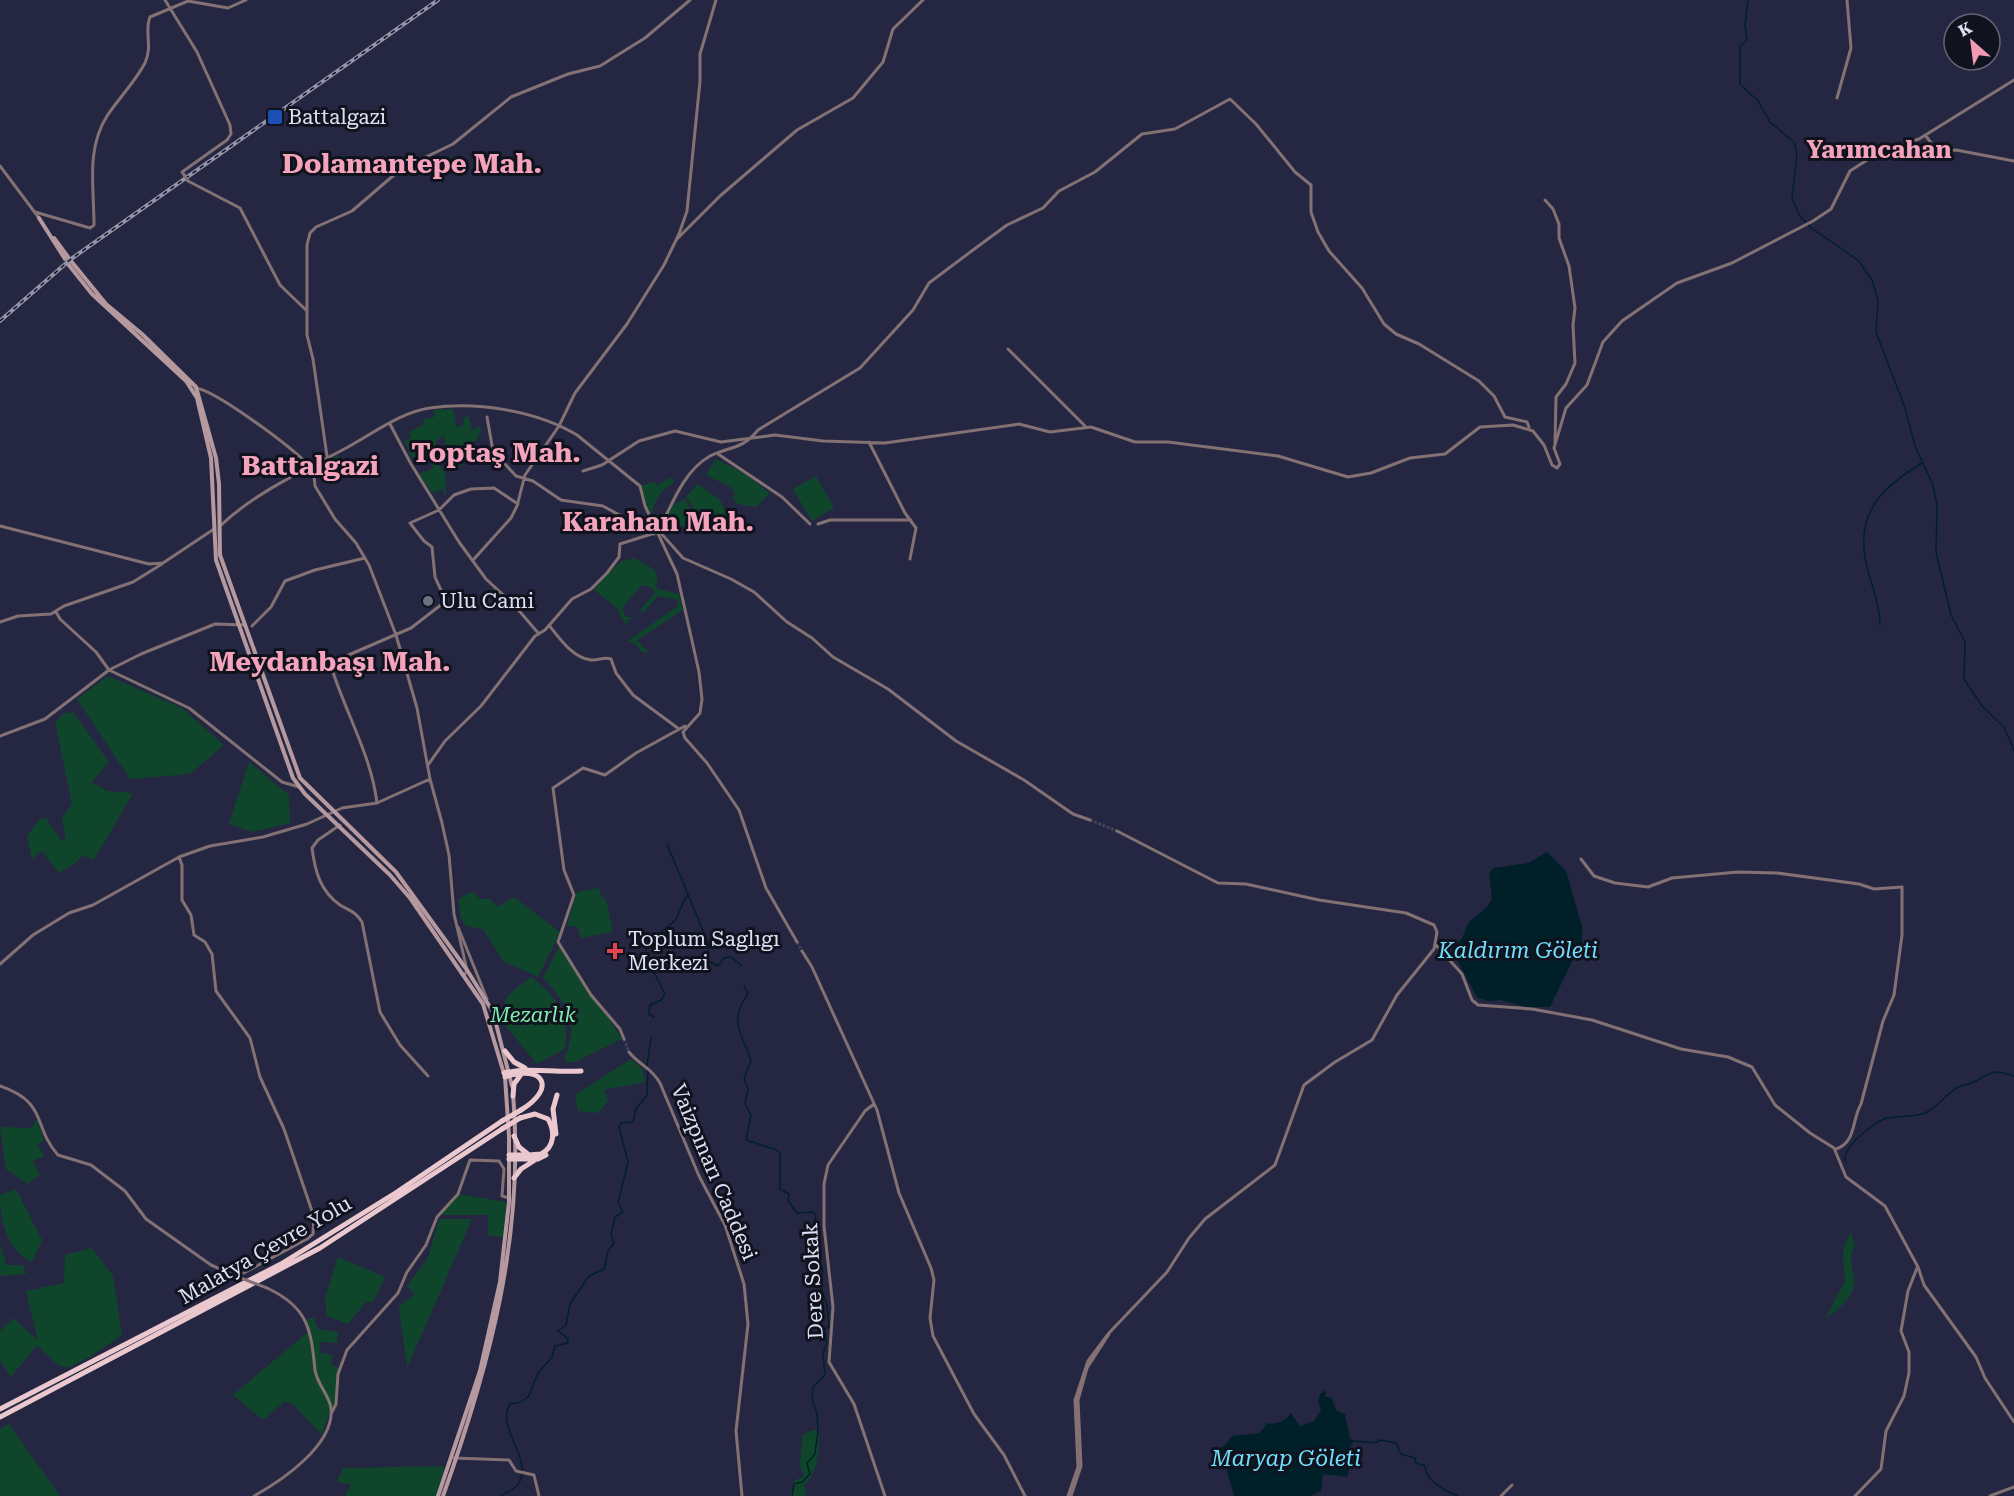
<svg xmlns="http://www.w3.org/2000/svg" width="2014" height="1496" font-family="'Roboto Serif',serif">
  <rect width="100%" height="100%" fill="#252742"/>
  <path fill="#0f462b" d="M453,409L457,428L464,424L463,418L469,416L472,431L479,426L482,433L478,434V439L474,442L473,455L468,449L463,451L462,466L452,469L457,465L447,451L444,436L437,440C434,450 437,466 445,473L446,497L442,489L432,493L419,474L434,468L431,462L421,465L417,456L412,458L404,441L411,438L409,432L423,425L424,419L435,417L434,410Z
    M338,455L344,466L342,471L317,467Z
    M716,459L740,471L770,493L756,507L738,504L732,497L735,495L732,488L706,475Z
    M816,476L834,508L812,521L793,489Z
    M670,478L675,481C663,490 654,497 652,514L645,506L640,486L654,482L658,485Z
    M698,484L720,500L730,521L713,527L697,514L686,497Z
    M685,499L697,522L687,528L666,519L671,506Z
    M635,558L655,570L658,581L655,584L658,589L679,594L683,610L637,640L650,654L640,651L638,646L628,641L678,606V600L658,596L644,612L639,611L655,593L652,588L642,585L622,608L626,617H634L628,620L626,626L617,608L593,589L620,562Z
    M108,676L182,708L224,745L190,774L130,779L77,699Z
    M73,712L109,762L92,782L107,791L133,793L94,860L82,855L78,861L59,873L42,851L32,859L27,836L39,820L46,818L61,840L66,842L62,818L72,804L55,722L64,713Z
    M249,762L289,795L290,823L253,832L229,824Z
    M599,888L601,896L606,900L613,932L581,938L577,926H567L577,892Z
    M472,891L480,899H490L498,907L514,897L560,932L538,977L503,961L483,929L466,926L461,918L458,900Z
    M559,947C580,978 603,1007 622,1039L575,1062L568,1063L564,1058C580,1029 566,1000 543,978Z
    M531,977C555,994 573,1019 564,1049L537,1064L501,1020C503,995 512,992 531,977Z
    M631,1059L642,1069L645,1082L604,1090L608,1101L598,1113L578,1111L575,1095Z
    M37,1119L44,1141L37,1144L44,1156L33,1161L40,1175L27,1184L6,1169L0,1127L31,1128Z
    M16,1189L42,1240L32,1262C7,1250 0,1221 0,1195Z
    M458,1194L506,1202V1238L488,1235V1215H439Z
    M439,1219H472L407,1368L399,1306L415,1294L407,1286L428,1258Z
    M1851,1233L1855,1245C1849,1257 1851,1265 1854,1277C1858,1293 1838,1311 1826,1317L1845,1281C1844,1263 1839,1250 1851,1233Z
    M0,1243L6,1265H23L26,1274L0,1276Z
    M92,1248L113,1276L122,1335L90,1357L67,1368L57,1364L37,1345L11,1377L0,1360V1331L13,1318L38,1340L26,1291L64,1283L65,1255Z
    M338,1257L385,1277L373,1302H366L348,1324L327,1316L325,1298Z
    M314,1317L318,1329L338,1332L337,1343L319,1342L321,1353L333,1355L331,1364L340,1369L336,1404L331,1407L322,1435L292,1403L284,1402L263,1420L233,1395L308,1332L306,1320Z
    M9,1424L60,1496H0V1429Z
    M815,1430L819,1433C819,1451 818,1473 804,1485L807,1496H790L795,1480L804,1477L800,1465L803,1434Z
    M445,1466L436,1496H345L351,1485L337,1481L343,1468Z"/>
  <path fill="#002029" d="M1547,852L1566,871L1582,926V954L1573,960L1550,1007H1526L1501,1000L1487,1001L1477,997L1451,949L1462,938L1469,922L1486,908L1492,899L1489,873L1493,868L1528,863Z
    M1326,1390L1325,1397H1331L1337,1411L1345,1414L1350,1438L1354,1441L1349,1448L1352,1459L1347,1477L1323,1474L1321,1491L1310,1496H1234L1221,1449L1232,1436L1260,1433L1267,1423C1276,1425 1286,1421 1291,1413L1300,1426L1314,1421L1321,1410L1318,1402L1320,1394Z"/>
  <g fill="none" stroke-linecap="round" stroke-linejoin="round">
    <path stroke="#002029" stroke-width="1.5" d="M1748,0L1745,25L1747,40L1740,46V84L1758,101L1770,122L1794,142L1797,153L1792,199L1800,216L1810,227L1859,261L1872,280L1878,300L1876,332L1905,408L1915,446L1933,485L1937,505L1936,552L1951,615L1965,642L1964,679L1982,706L2004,727L2014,750
      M1880,625C1880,607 1873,589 1868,571C1853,516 1878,490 1922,463
      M667,844L709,945L708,961L718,966L724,958L731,957L742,966
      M744,985L748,994C728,1021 742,1034 751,1061L744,1078L748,1089L745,1104L751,1115L746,1140L777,1150L780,1154V1189L789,1194L788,1201L797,1213L813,1212L816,1215L812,1237L823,1271L819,1283L827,1305L829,1327L823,1330L827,1342L823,1354L825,1375L813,1387L812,1399L817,1414L818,1431L815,1454L807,1463L810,1474L802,1482L794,1484L792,1496
      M654,1017L649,1014L650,1005L661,1000L665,994L646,957C643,936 669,932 677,917C681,909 682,902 688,895
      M647,1066L651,1038
      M1845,1161C1842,1148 1872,1124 1884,1119C1897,1115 1912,1118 1925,1113C1938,1108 1947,1093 1958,1087C1964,1085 1970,1084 1976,1081C1993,1071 1994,1069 2014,1076
      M1354,1441L1375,1443L1380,1440L1396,1443L1401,1454L1415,1458L1416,1463L1425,1466C1425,1480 1445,1491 1458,1496
      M500,1496C506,1492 515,1490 519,1483C533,1458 495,1427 510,1404L521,1402L528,1397L538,1373L552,1357L555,1346L568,1343V1339L558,1331L566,1325L570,1304L576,1295L589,1276L604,1269L608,1251L614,1243L611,1235L615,1217L623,1212L618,1203L628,1162L619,1127L621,1123L633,1122L636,1109L647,1095L648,1071"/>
    <path stroke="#41435c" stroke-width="3" stroke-dasharray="3 1.5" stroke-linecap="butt" d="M1090,820L1117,831
      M797,942L802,951
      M624,1039L629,1052"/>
    <path stroke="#837174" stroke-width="3" d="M165,0L197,52L230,125L231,134L227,140L182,172L185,176
      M1837,98L1851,48L1847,0
      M1925,135L1935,148L1942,151L1956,150L2014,161
      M0,166L39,218
      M188,181L240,208L280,285L307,311
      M1545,200L1553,209L1559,224V238L1569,266L1575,308L1573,325L1575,363L1566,384L1556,397L1555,444
      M35,212L90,228L94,225C94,187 86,149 107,116C119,98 135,82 145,63C153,45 144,32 150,17L188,1L228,8L246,0
      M677,239L720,196L797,130L853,98L883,62L893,29L923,0
      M1008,349L1085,426
      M195,388C214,389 293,448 308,465H313L315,486L335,519L356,543L369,565L396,635L417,708L430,779L442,823L449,855L454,914L467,970L464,976
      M487,417L493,451L516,476L533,481L561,500L603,506L654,534
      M390,424L411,464L459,542L486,579L515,606L539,634
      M869,442L905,513L916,528L910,559
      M718,454L782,497L810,524
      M327,456L313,359L307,335V245L310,233L316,227L352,211L401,169L453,144L511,97L568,74L600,66L645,38L690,0
      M583,471L602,465L639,441L675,431L721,442L775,435L823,441L885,443L1019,424L1050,432L1091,427L1135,442H1168L1278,456L1348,477L1371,473L1410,458L1445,454L1480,427L1513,425L1533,431L1544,445L1552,465L1557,468L1560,464L1554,448L1566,408L1587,385L1603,342L1622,321L1677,283L1732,263L1813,221L1831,209L1850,171L1881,151L1919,139L2014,80
      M818,524L830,520H911
      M0,526L149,564L163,563L214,529
      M220,526C257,491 304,471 348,447C374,433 401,412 430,408C477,401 537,411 577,435L640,486L645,506L677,574L699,672L702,699L700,713L683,732L685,738L707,763L739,810L766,888L797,942
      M659,531L683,558L731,579L754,592L787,622L812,638L833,657L888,689L956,741L1024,780L1073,814L1090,820
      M474,559L511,518L517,506L525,475L559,426L575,393L627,324L664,265L679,234L687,211L700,81V54L716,0
      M56,612L60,619L96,652L109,670L189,708L282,782L299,787
      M0,622L18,616L51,614L64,606L133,582L162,564
      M549,625C559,638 573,658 591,660C599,661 603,656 611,659L616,673L633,695L679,729
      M252,626L271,607L285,581L315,570L365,558
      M0,736L45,719L109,670L141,654L215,624L245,625
      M428,765L445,741L481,706L535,636L545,630L572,599L591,589L607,573L619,557L620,544L658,532C671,507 683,471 710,456C730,446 742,450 758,430L860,368L913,310L929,283L973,250L1007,225L1043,208L1059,191L1095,172L1142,134L1175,129L1230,99L1256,124L1295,172L1311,185V212L1318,232L1329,251L1362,288L1384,324L1396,334L1419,344L1479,381L1494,396L1505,417L1527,422L1529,427
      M377,803C371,754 344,710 330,663L411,628L446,601L435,577L432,547L424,541L410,523L439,510L454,495L471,489L494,488L518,504
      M340,825L318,840L312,848C315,871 320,891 340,905C350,911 356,912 362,922L380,1012L400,1045L428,1076
      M179,857L182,865V900L191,915L194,935L205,942L212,954L216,991L250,1038L260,1077L284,1129L314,1217L313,1234L307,1239L236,1277
      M1581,859L1594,876L1615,883L1648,887L1672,878L1738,872L1777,873L1859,884L1874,889L1902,887V935L1894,995L1883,1021L1861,1104C1852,1119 1856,1143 1836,1149
      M458,927L487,999
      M1436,945L1462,974L1472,1000L1478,1005L1532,1009L1592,1020L1681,1049L1728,1057L1752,1067L1775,1105L1810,1133L1834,1148L1846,1177L1885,1206L1918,1267L1924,1285L1976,1357L1985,1378L2014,1422
      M802,951L812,967L877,1110L899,1193L931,1268L934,1280L930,1318L933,1336L974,1414L1004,1455L1025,1496
      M0,964L33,935L69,913L93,905L179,857L210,846L263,837L307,824L342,808L377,803L430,779
      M624,1039L620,1029L591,995L558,942L574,895L564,870L553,788L583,768L605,775L636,753L685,726
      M629,1052C639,1065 652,1068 660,1083L699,1176L725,1225L744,1284L748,1324L736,1431L742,1496
      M0,1086C49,1103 32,1126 58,1155L91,1165L125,1191L146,1219L211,1265L241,1278
      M874,1104L865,1111L828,1165L824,1184V1226L833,1307L829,1362L854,1404L885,1496
      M331,1414L336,1404L338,1374L347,1350L398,1293L407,1272L426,1245L437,1217L458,1194L470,1160L499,1161L504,1169L502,1196L509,1198
      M454,1458L509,1460L516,1471L534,1475L539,1496
      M254,1496C281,1481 335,1445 331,1408C329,1395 317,1384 315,1370C311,1329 308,1307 267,1288
      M1068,1496L1078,1467L1075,1400L1088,1361L1109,1333L1167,1272L1189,1238L1205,1219L1275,1165L1304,1085L1335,1062L1372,1040L1397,995L1434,949L1437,932L1434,925L1406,913L1319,900L1246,884L1218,883L1117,831
      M1071,1496L1081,1466L1078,1400L1087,1368L1109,1334
      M1501,1496L1512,1485
      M1855,1496L1881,1469L1886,1431L1904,1396L1909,1373V1352L1901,1331L1908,1291L1917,1268
      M1990,1496L2014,1487"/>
    <path stroke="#b5999e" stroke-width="4" d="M39,218L65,259
      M54,238L68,257
      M71,261L106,304L142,334L196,387L216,458L219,484L220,555L300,778L396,872L467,970L493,1012L512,1086
      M68,264L92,294L186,381L197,398L211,458L216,560L293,778L305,794L390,875L410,898L483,1004L505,1077L509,1136V1202L500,1282L480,1371L438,1496
      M443,1496C490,1364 525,1235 513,1093"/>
    <path stroke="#ebc8cd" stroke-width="5" d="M505,1051L514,1062L525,1068
      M504,1073C530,1067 554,1073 581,1071
      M505,1077C544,1064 557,1088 521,1110
      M513,1096L514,1084L522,1073
      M556,1134L553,1109L557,1095
      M514,1136L519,1147L529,1155L541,1154C555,1147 555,1131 548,1119L535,1114L520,1118
      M509,1155H527
      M509,1159H538L546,1155
      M514,1178L521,1169L535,1160
      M0,1409L281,1264L397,1192L502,1121
      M0,1417L320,1248L502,1129"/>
    <defs>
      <path id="rail" d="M0,321L71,259L438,0"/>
    </defs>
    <use href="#rail" stroke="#9294aa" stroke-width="4"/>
    <use href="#rail" stroke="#10121e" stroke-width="1.5" stroke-dasharray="4.5" stroke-linecap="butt"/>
    <path stroke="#837174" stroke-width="3" d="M185,176L188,181
      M241,1278L267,1288"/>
    <path stroke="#ebc8cd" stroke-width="5" d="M502,1121L521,1110
      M502,1129L520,1118"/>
  </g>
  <rect fill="#1a4fb4" stroke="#10121e" stroke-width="2" x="267" y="109" width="16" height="16" rx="3"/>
  <circle fill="#6b7280" stroke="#10121e" stroke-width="2" cx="428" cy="601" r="6"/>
  <path fill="#e0444e" stroke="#10121e" stroke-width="2" d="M612 942h6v6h6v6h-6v6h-6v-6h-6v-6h6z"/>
  <g text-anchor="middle" stroke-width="6" stroke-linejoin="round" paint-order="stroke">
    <g font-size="21" fill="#dde0f2" stroke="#10121e" text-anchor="start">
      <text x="288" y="124">Battalgazi</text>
      <text x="440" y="608">Ulu Cami</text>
      <text x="628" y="946">Toplum Saglıgı<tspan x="628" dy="24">Merkezi</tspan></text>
    </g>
    <g font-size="21" font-style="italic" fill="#7feeaf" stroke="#10121e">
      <text x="533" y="1022">Mezarlık</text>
    </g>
    <g font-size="21" fill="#dde0f2" stroke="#10121e">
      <text transform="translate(714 1172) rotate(67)" y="7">Vaizpınarı Caddesi</text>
      <text transform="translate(265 1250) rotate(-30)" y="7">Malatya Çevre Yolu</text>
      <text transform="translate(813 1281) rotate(-93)" y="7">Dere Sokak</text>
    </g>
    <g font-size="22" font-style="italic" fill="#70dffb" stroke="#10121e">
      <text x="1518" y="958">Kaldırım Göleti</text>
      <text x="1286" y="1466">Maryap Göleti</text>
    </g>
    <g font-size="24" font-weight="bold" fill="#f4a3bb" stroke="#10121e">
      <text x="1879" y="158">Yarımcahan</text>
    </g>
    <g font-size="27" font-weight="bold" fill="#f4a3bb" stroke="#10121e">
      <text x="412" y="173">Dolamantepe Mah.</text>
      <text x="496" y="462">Toptaş Mah.</text>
      <text x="310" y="475">Battalgazi</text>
      <text x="658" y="531">Karahan Mah.</text>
      <text x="330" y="671">Meydanbaşı Mah.</text>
    </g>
  </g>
  <g transform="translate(1972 42) rotate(332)"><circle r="28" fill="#10121e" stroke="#626473" stroke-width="1.5"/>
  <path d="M0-4.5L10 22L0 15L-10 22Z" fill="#f19ab4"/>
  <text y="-9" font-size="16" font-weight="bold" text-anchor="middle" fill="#dde0f2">K</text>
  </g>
</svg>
